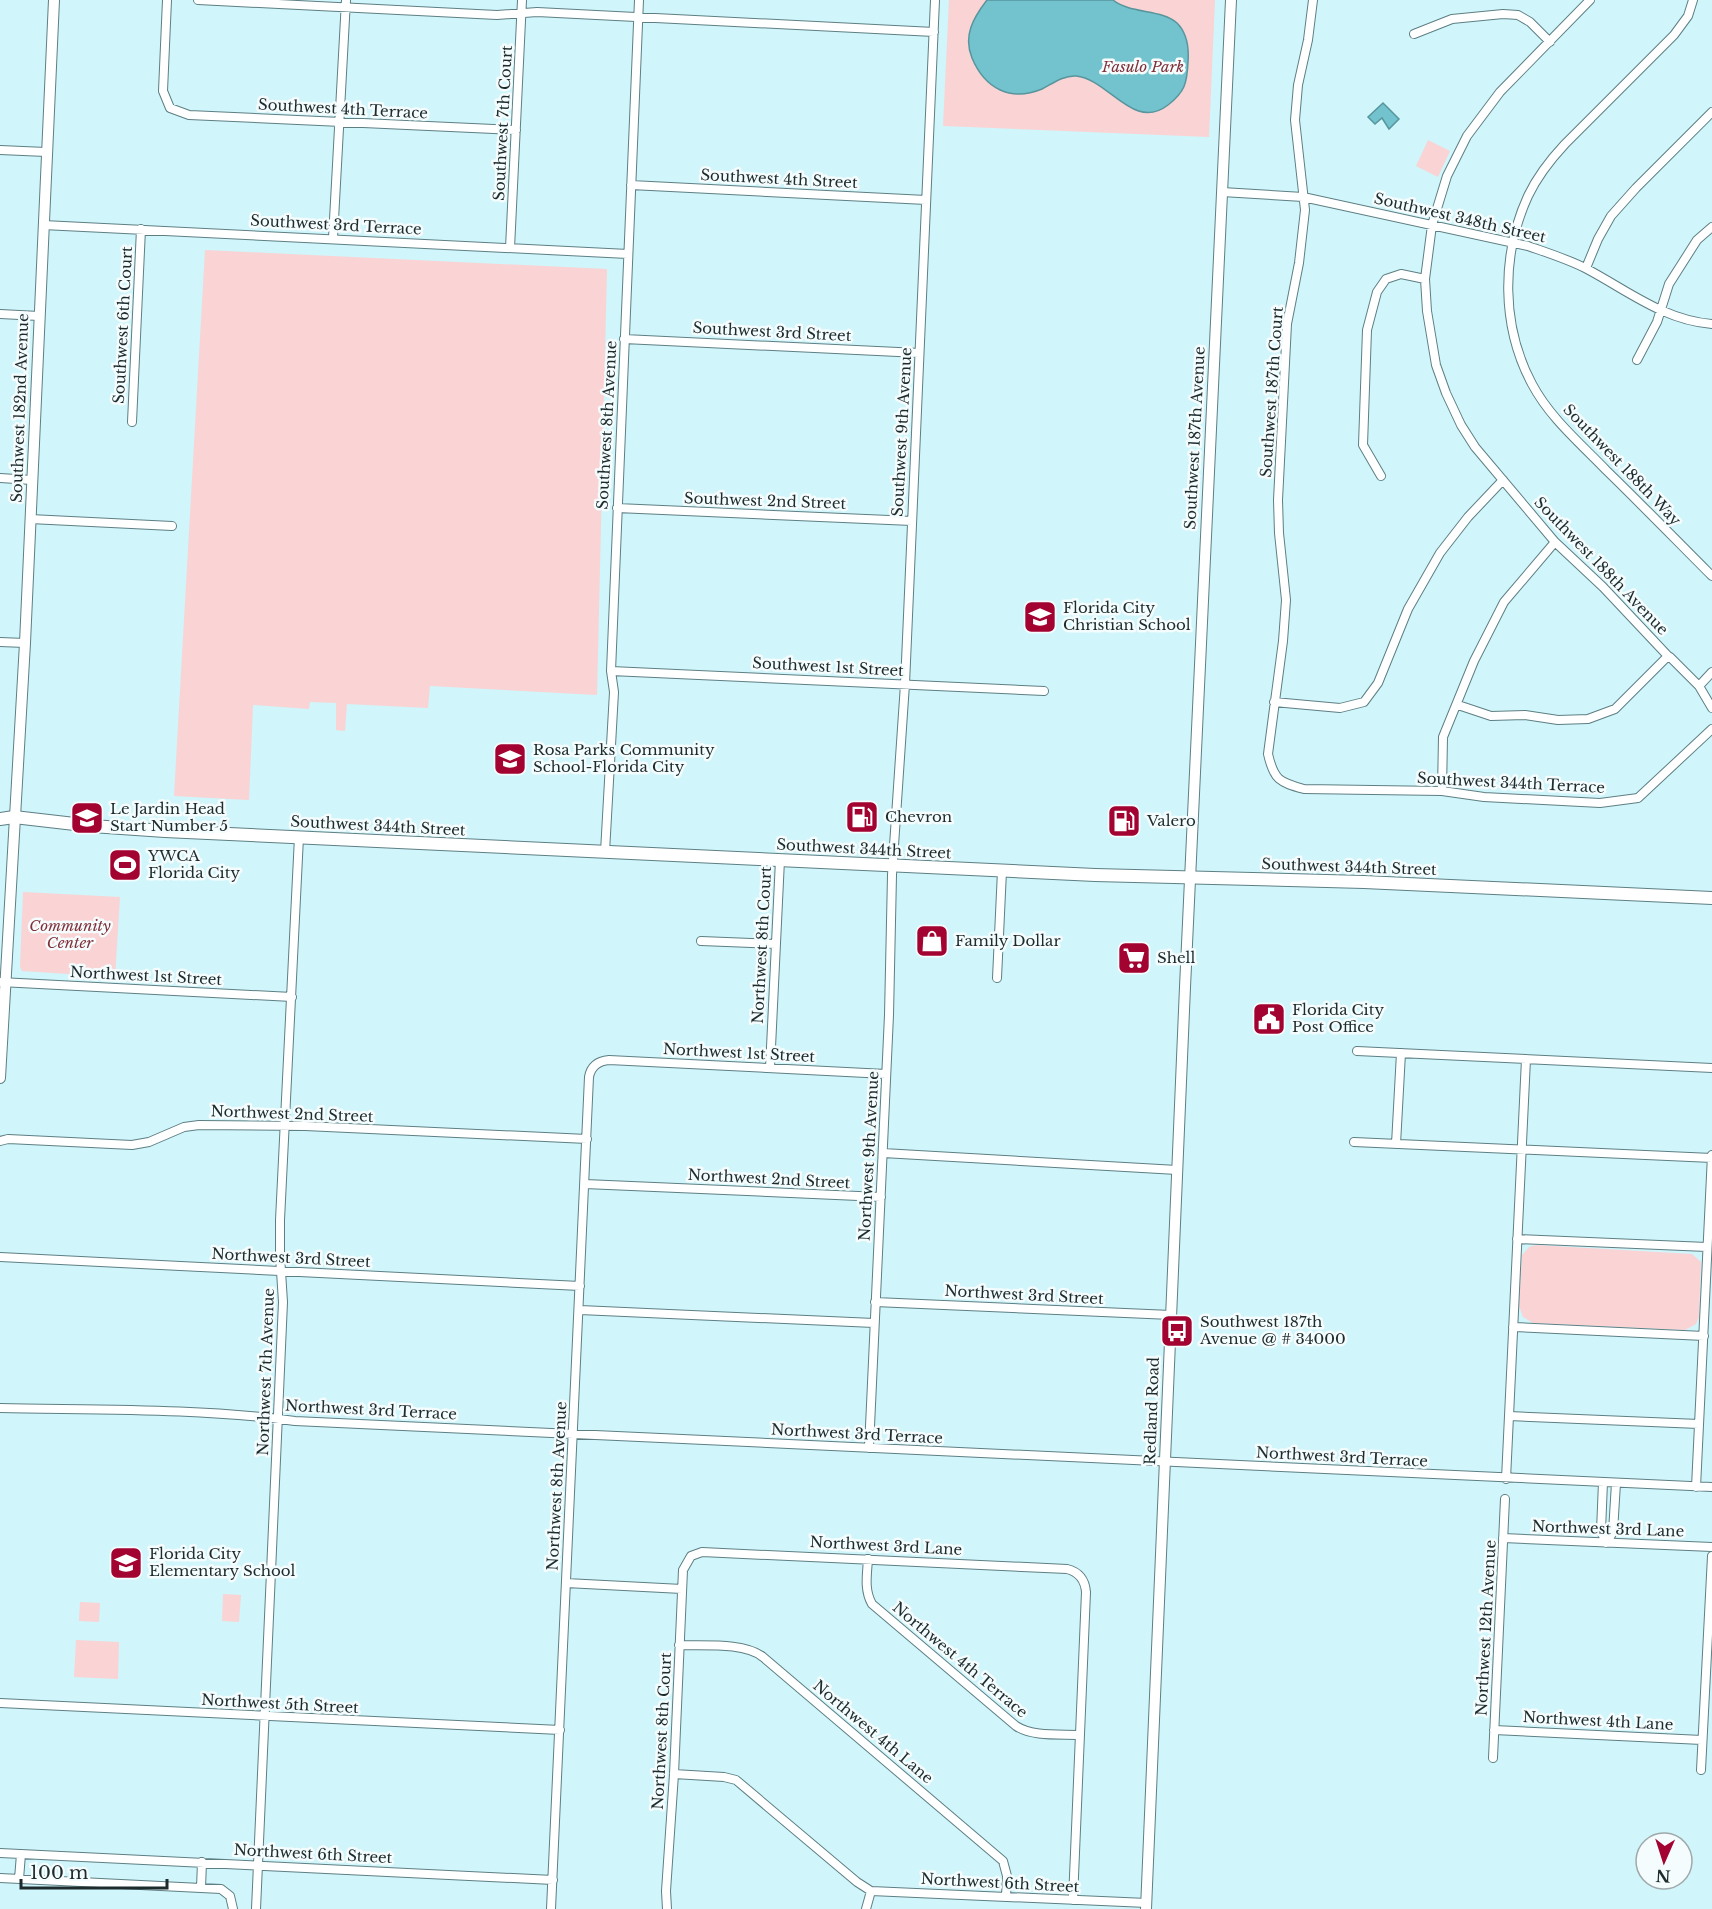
<svg xmlns="http://www.w3.org/2000/svg" width="1712" height="1909" font-family="'Libre Baskerville',serif">
  <rect width="100%" height="100%" fill="#d0f5fa"/>
  <path fill="#fad3d4" d="M949,0H1215L1209,137L943,126Z
    M1428,140L1450,151L1438,177L1416,166Z
    M205,250L607,269L597,695L430,686L428,708L347,704L345,731L336,730V703L310,702L309,709L253,705L249,800L174,796Z
    M23,892L120,897L115,977L22,971L20,967Z
    M1536,1245L1692,1254L1701,1262L1699,1317L1696,1324L1685,1330L1533,1323L1523,1317L1519,1306L1522,1255L1529,1247Z
    M223,1594L241,1595L239,1622L222,1621Z
    M80,1602L100,1603L99,1622L79,1621Z
    M76,1640L119,1642L118,1679L74,1677Z"/>
  <path fill="#72c3cd" stroke="#58959d" stroke-width="1.5" d="M987,0H1113C1130,14 1162,9 1177,23C1187,33 1189,49 1188,62C1187,83 1185,92 1168,105C1133,132 1109,79 1076,76C1064,75 1052,84 1042,89C1011,102 985,89 972,58C963,36 973,18 987,0Z
    M1383,103L1399,119L1389,129L1382,118L1375,124L1368,117Z"/>
  <g fill="none" stroke-linecap="round" stroke-linejoin="round">
    <defs>
      <path id="minor" d="M167,0L163,91L170,108L189,115L516,130
        M198,0L497,15L537,12L934,32
        M1313,0L1308,40L1298,85L1295,120L1305,210L1299,263L1287,324L1278,500L1279,533L1286,600L1283,641L1268,754C1274,780 1279,782 1304,789L1442,791L1484,797L1600,803L1638,798L1712,729
        M1590,0L1500,92L1467,136L1447,176L1432,225L1425,279L1427,311L1436,365L1446,393L1461,425L1475,447L1555,542L1603,587L1668,656L1670,657L1699,686L1712,708
        M1693,0L1688,16L1674,35L1565,144C1551,159 1537,177 1528,196C1501,255 1501,326 1532,384C1550,418 1580,443 1606,470C1642,505 1677,541 1712,576
        M1414,34L1452,19L1503,14L1518,15L1530,22L1550,42
        M0,150L46,152
        M631,185L926,200
        M1222,192L1303,197L1528,246C1548,253 1567,259 1585,268C1627,290 1663,320 1712,324
        M43,225L628,254
        M333,238L346,0
        M510,248L522,0
        M1586,268L1598,239L1611,216L1636,188L1712,112
        M0,314L39,316
        M624,339L919,353
        M1637,360L1657,322L1669,284L1697,240L1712,227
        M132,422L141,229
        M1381,476L1363,445L1367,330L1377,292L1386,279L1401,274L1425,279
        M0,478L32,480
        M617,508L912,521
        M30,519L172,526
        M0,642L25,643
        M611,671L1044,691
        M1699,686L1712,672
        M1274,702L1340,708L1364,702L1378,683L1408,609L1440,553L1468,517L1503,480
        M1458,705L1491,716L1525,715L1558,720L1588,719L1615,709L1668,656
        M1442,791L1443,737L1474,661L1504,602L1555,542
        M605,852L614,692L611,671L639,0
        M701,941L776,944
        M997,978L1002,871
        M0,982L292,997
        M1357,1051L1712,1068
        M770,1068L780,860
        M0,1141L8,1139L132,1145L149,1142L184,1127L199,1125L305,1126L587,1139
        M1354,1142L1712,1158
        M1396,1144L1401,1053
        M883,1153L1177,1170
        M585,1184L881,1197
        M1517,1239L1707,1247
        M0,1257L580,1286
        M875,1302L1171,1315
        M580,1310L874,1323
        M1513,1327L1704,1336
        M0,1408C96,1410 200,1408 295,1421L1712,1487
        M1509,1416L1699,1424
        M869,1448L889,1015L892,875L905,684L935,0
        M1506,1479L1526,1059
        M1603,1482L1601,1531L1606,1543L1613,1532L1616,1483
        M1696,1487L1712,1155
        M1503,1538L1712,1547
        M868,1559C867,1575 864,1590 872,1604L1016,1726C1033,1737 1059,1734 1080,1735
        M566,1583L682,1589
        M679,1645C704,1646 744,1642 763,1657L1003,1861L1007,1876L1006,1897
        M0,1703L560,1730
        M1494,1730L1702,1740
        M1493,1758L1505,1499
        M1701,1770L1712,1556
        M674,1774L724,1777L736,1780L857,1882L871,1891L1147,1903
        M0,1853L553,1880
        M0,1878L221,1889L230,1896L233,1909
        M19,1879L21,1854
        M201,1888L202,1862
        M256,1909L283,1302L280,1256V1220L299,837
        M551,1909L589,1077C591,1066 598,1061 609,1060L886,1074
        M667,1909L666,1891L674,1774L683,1570L691,1556L702,1552L1067,1569C1079,1572 1085,1580 1086,1592L1073,1900
        M866,1909L871,1891"/>
      <path id="tertiary" d="M0,1078L25,643L54,0
        M1146,1909L1185,987L1231,0"/>
      <path id="secondary" d="M0,819L14,817L92,826L165,831L1095,875L1364,882L1712,898"/>
    </defs>
    <use href="#minor" stroke="#5d7f84" stroke-width="10"/>
    <use href="#tertiary" stroke="#5d7f84" stroke-width="12"/>
    <use href="#secondary" stroke="#5d7f84" stroke-width="14"/>
    <use href="#minor" stroke="#fff" stroke-width="8"/>
    <use href="#tertiary" stroke="#fff" stroke-width="10"/>
    <use href="#secondary" stroke="#fff" stroke-width="12"/>
  </g>
  <defs>
    <symbol id="school-square" viewBox="-11 -11 22 22"><rect x="-9" y="-9" width="18" height="18" rx="4" fill="#a20330" stroke="#f5fcfd"/><path d="M0-5L7-2L0 1L-7-2ZM-4 1L0 2.5L4 1V4Q0 6-4 4Z" fill="#fff"/></symbol>
    <symbol id="fuel-square" viewBox="-11 -11 22 22"><rect x="-9" y="-9" width="18" height="18" rx="4" fill="#a20330" stroke="#f5fcfd"/><path d="M-5.5-6h7V0h2V4h1.3V-2.5L3-4.5l.8-.8L6-3V5H2.5V1h-1V6h-7ZM-4.2-4.7v3.2H.2V-4.7Z" fill="#fff"/></symbol>
    <symbol id="stadium-square" viewBox="-11 -11 22 22"><rect x="-9" y="-9" width="18" height="18" rx="4" fill="#a20330" stroke="#f5fcfd"/><path d="M0-5a6.5 5 0 1 0 0 10a6.5 5 0 1 0 0-10ZM-3.5-1.8h7v3.6h-7Z" fill="#fff"/></symbol>
    <symbol id="shop-square" viewBox="-11 -11 22 22"><rect x="-9" y="-9" width="18" height="18" rx="4" fill="#a20330" stroke="#f5fcfd"/><path d="M-5-2.5h2.3a2.7 3.5 0 0 1 5.4 0H5L5.5 6h-11ZM-1.5-2.5h3a1.5 2.3 0 0 0-3 0Z" fill="#fff"/></symbol>
    <symbol id="supermarket-square" viewBox="-11 -11 22 22"><rect x="-9" y="-9" width="18" height="18" rx="4" fill="#a20330" stroke="#f5fcfd"/><path d="M-6-5.5h2.5l.6 2H6L4.5 2H-2.5L-4.4-4H-6ZM-1.5 3.2a1.3 1.3 0 1 0 .1 0ZM3 3.2a1.3 1.3 0 1 0 .1 0Z" fill="#fff"/></symbol>
    <symbol id="civic-square" viewBox="-11 -11 22 22"><rect x="-9" y="-9" width="18" height="18" rx="4" fill="#a20330" stroke="#f5fcfd"/><path d="M-.6-6.5H3V-4.5H.6V-3L4-1V1h2V6H-6V1h2V-1L-.6-3ZM-1.2 2.5V6h2.4V2.5Z" fill="#fff"/></symbol>
    <symbol id="bus-square" viewBox="-11 -11 22 22"><rect x="-9" y="-9" width="18" height="18" rx="4" fill="#a20330" stroke="#f5fcfd"/><path d="M-5-6H5V4H4V6H2V4H-2V6H-4V4H-5ZM-3.5-4V0h7V-4ZM-3.5 1.2v1.5H-2V1.2ZM2 1.2v1.5H3.5V1.2Z" fill="#fff"/></symbol>
  </defs>
  <g fill-rule="evenodd">
    <use href="#school-square" x="1021" y="598" width="38" height="38"/>
    <use href="#school-square" x="491" y="740" width="38" height="38"/>
    <use href="#fuel-square" x="843" y="798" width="38" height="38"/>
    <use href="#school-square" x="68" y="799" width="38" height="38"/>
    <use href="#fuel-square" x="1105" y="802" width="38" height="38"/>
    <use href="#stadium-square" x="106" y="846" width="38" height="38"/>
    <use href="#shop-square" x="913" y="922" width="38" height="38"/>
    <use href="#supermarket-square" x="1115" y="939" width="38" height="38"/>
    <use href="#civic-square" x="1250" y="1000" width="38" height="38"/>
    <use href="#bus-square" x="1158" y="1312" width="38" height="38"/>
    <use href="#school-square" x="107" y="1544" width="38" height="38"/>
  </g>
  <g text-anchor="middle" stroke-width="5" stroke-linejoin="round" paint-order="stroke">
    <g font-size="15" font-style="italic" fill="#803039" stroke="#f5fcfd">
      <text x="1143" y="72">Fasulo Park</text>
      <text x="70" y="931">Community<tspan x="70" dy="17">Center</tspan></text>
    </g>
    <g font-size="15" fill="#1d2b2d" stroke="#f5fcfd">
      <text transform="translate(343 109) rotate(3)" y="5">Southwest 4th Terrace</text>
      <text transform="translate(503 123) rotate(-87)" y="5">Southwest 7th Court</text>
      <text transform="translate(779 179) rotate(3)" y="5">Southwest 4th Street</text>
      <text transform="translate(1460 218) rotate(13)" y="5">Southwest 348th Street</text>
      <text transform="translate(336 225) rotate(3)" y="5">Southwest 3rd Terrace</text>
      <text transform="translate(123 325) rotate(-87)" y="5">Southwest 6th Court</text>
      <text transform="translate(772 332) rotate(3)" y="5">Southwest 3rd Street</text>
      <text transform="translate(1272 392) rotate(-86)" y="5">Southwest 187th Court</text>
      <text transform="translate(20 408) rotate(-88)" y="5">Southwest 182nd Avenue</text>
      <text transform="translate(607 425) rotate(-87)" y="5">Southwest 8th Avenue</text>
      <text transform="translate(902 432) rotate(-87)" y="5">Southwest 9th Avenue</text>
      <text transform="translate(1195 438) rotate(-87)" y="5">Southwest 187th Avenue</text>
      <text transform="translate(1622 465) rotate(46)" y="5">Southwest 188th Way</text>
      <text transform="translate(765 501) rotate(2)" y="5">Southwest 2nd Street</text>
      <text transform="translate(1601 566) rotate(46)" y="5">Southwest 188th Avenue</text>
      <text transform="translate(828 667) rotate(3)" y="5">Southwest 1st Street</text>
      <text transform="translate(1511 783) rotate(3)" y="5">Southwest 344th Terrace</text>
      <text transform="translate(378 826) rotate(3)" y="5">Southwest 344th Street</text>
      <text transform="translate(864 849) rotate(3)" y="5">Southwest 344th Street</text>
      <text transform="translate(1349 867) rotate(2)" y="5">Southwest 344th Street</text>
      <text transform="translate(762 945) rotate(-87)" y="5">Northwest 8th Court</text>
      <text transform="translate(146 976) rotate(3)" y="5">Northwest 1st Street</text>
      <text transform="translate(739 1053) rotate(3)" y="5">Northwest 1st Street</text>
      <text transform="translate(292 1114) rotate(2)" y="5">Northwest 2nd Street</text>
      <text transform="translate(869 1156) rotate(-87)" y="5">Northwest 9th Avenue</text>
      <text transform="translate(769 1179) rotate(3)" y="5">Northwest 2nd Street</text>
      <text transform="translate(291 1258) rotate(3)" y="5">Northwest 3rd Street</text>
      <text transform="translate(1024 1295) rotate(3)" y="5">Northwest 3rd Street</text>
      <text transform="translate(266 1372) rotate(-88)" y="5">Northwest 7th Avenue</text>
      <text transform="translate(371 1410) rotate(3)" y="5">Northwest 3rd Terrace</text>
      <text transform="translate(1152 1411) rotate(-88)" y="5">Redland Road</text>
      <text transform="translate(857 1434) rotate(3)" y="5">Northwest 3rd Terrace</text>
      <text transform="translate(1342 1457) rotate(3)" y="5">Northwest 3rd Terrace</text>
      <text transform="translate(557 1486) rotate(-87)" y="5">Northwest 8th Avenue</text>
      <text transform="translate(1608 1529) rotate(2)" y="5">Northwest 3rd Lane</text>
      <text transform="translate(886 1546) rotate(3)" y="5">Northwest 3rd Lane</text>
      <text transform="translate(1486 1628) rotate(-87)" y="5">Northwest 12th Avenue</text>
      <text transform="translate(960 1660) rotate(40)" y="5">Northwest 4th Terrace</text>
      <text transform="translate(280 1704) rotate(3)" y="5">Northwest 5th Street</text>
      <text transform="translate(1598 1721) rotate(3)" y="5">Northwest 4th Lane</text>
      <text transform="translate(662 1731) rotate(-87)" y="5">Northwest 8th Court</text>
      <text transform="translate(873 1732) rotate(40)" y="5">Northwest 4th Lane</text>
      <text transform="translate(313 1854) rotate(3)" y="5">Northwest 6th Street</text>
      <text transform="translate(1000 1883) rotate(3)" y="5">Northwest 6th Street</text>
    </g>
    <g font-size="15" fill="#1d2b2d" stroke="#f5fcfd" text-anchor="start">
      <text x="1063" y="613">Florida City<tspan x="1063" dy="17">Christian School</tspan></text>
      <text x="533" y="755">Rosa Parks Community<tspan x="533" dy="17">School-Florida City</tspan></text>
      <text x="110" y="814">Le Jardin Head<tspan x="110" dy="17">Start Number 5</tspan></text>
      <text x="885" y="822">Chevron</text>
      <text x="1147" y="826">Valero</text>
      <text x="148" y="861">YWCA<tspan x="148" dy="17">Florida City</tspan></text>
      <text x="955" y="946">Family Dollar</text>
      <text x="1157" y="963">Shell</text>
      <text x="1292" y="1015">Florida City<tspan x="1292" dy="17">Post Office</tspan></text>
      <text x="1200" y="1327">Southwest 187th<tspan x="1200" dy="17">Avenue @ # 34000</tspan></text>
      <text x="149" y="1559">Florida City<tspan x="149" dy="17">Elementary School</tspan></text>
    </g>
  </g>
  <g transform="translate(1664 1861) rotate(183)"><circle r="28" fill="#f5fcfd" stroke="#9fa8aa" stroke-width="1.5"/>
  <path d="M0-4.5L10 22L0 15L-10 22Z" fill="#a20330"/>
  <text y="-9" font-size="16" font-weight="bold" text-anchor="middle" fill="#1d2b2d">N</text>
  </g>
  <path d="M21 1879v9h146v-9" fill="none" stroke="#1d2b2d" stroke-width="3"/>
  <text x="30" y="1879" font-size="18" fill="#1d2b2d" stroke="#f5fcfd" stroke-width="4.5" paint-order="stroke">100 m</text>
</svg>
